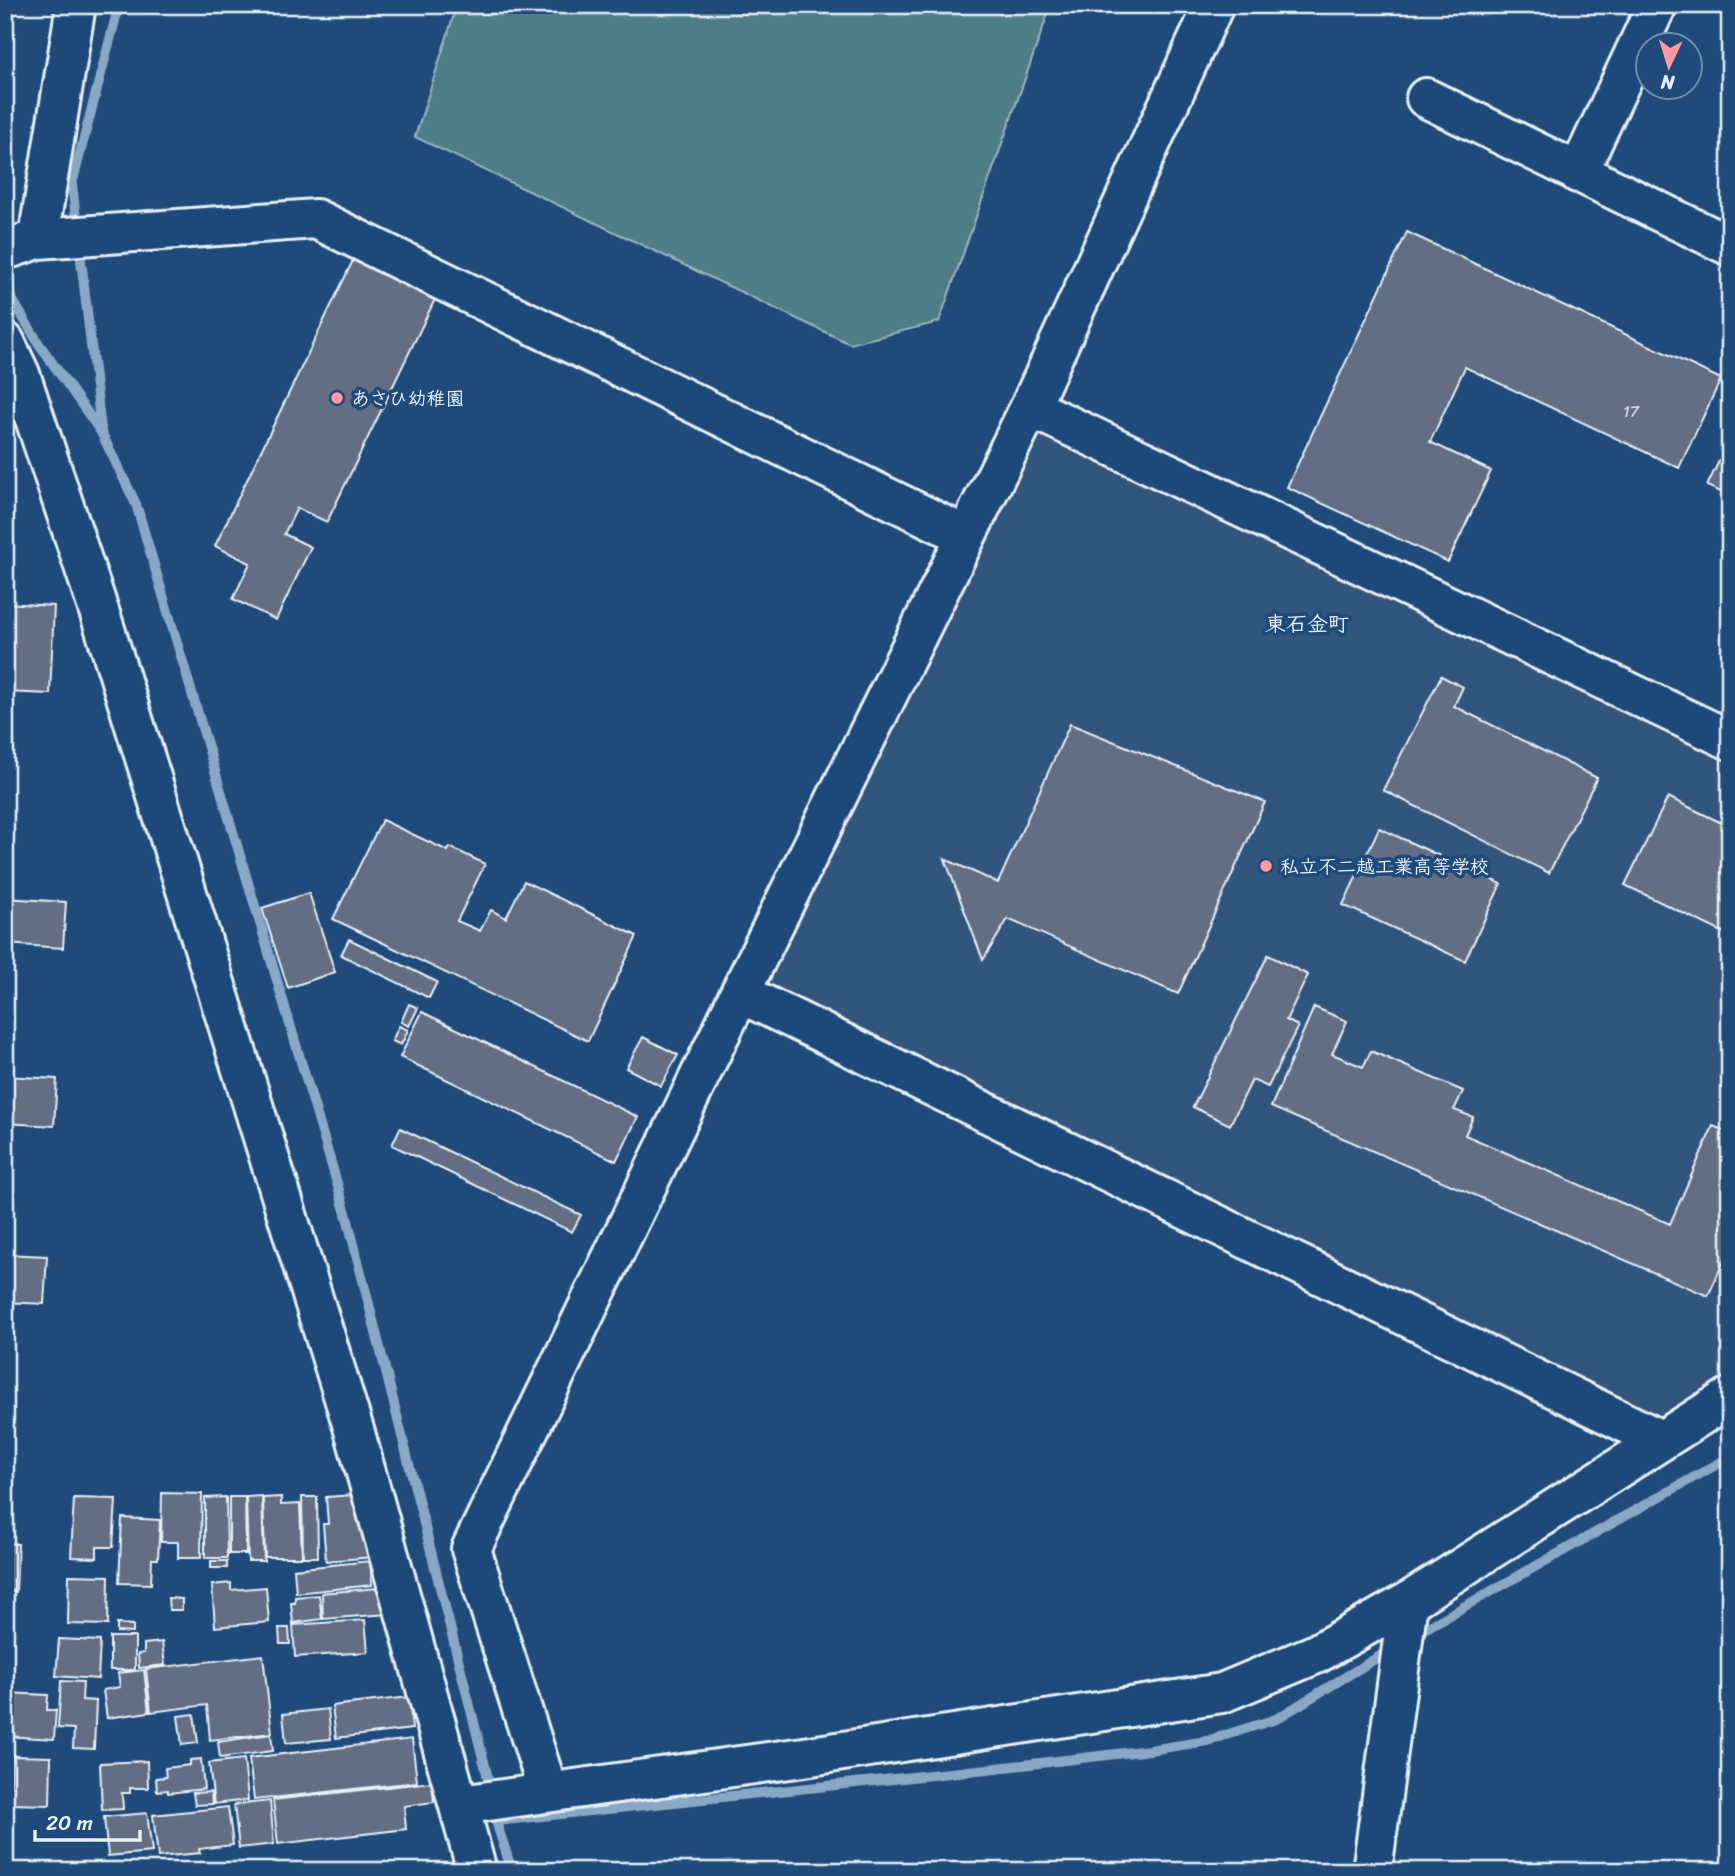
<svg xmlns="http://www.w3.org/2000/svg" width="1735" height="1876" font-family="Sriracha,'Klee One',sans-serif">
  <rect width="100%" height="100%" fill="#1f4a7a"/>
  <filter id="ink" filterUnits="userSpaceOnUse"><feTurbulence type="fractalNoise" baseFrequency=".0143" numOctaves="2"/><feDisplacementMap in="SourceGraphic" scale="14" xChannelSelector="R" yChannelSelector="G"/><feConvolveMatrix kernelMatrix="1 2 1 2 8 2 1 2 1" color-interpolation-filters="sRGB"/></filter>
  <g filter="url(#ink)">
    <path fill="#33547d" d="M1030,407L1730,740V1397L1661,1440L740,993Z"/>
    <path fill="#4f7d87" stroke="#9cb7c0" stroke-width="2" d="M457,5H1051L939,322L850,344L415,137Z"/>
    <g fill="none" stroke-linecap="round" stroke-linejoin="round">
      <path stroke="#89a8c6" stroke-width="10" d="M5,287L39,344L101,432L136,504L347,1217L489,1782L496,1821L512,1871
        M101,429L72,184L119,5
        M1412,1636L1730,1457
        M496,1821L997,1768L1150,1750L1207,1741L1276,1719L1393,1648"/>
    </g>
    <path fill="#636d83" stroke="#e8f1f8" stroke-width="2" d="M1407,232L1721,379L1679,468L1465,367L1430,442L1491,471L1448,562L1287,487Z
      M358,250L440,289L327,522L297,508L284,534L311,547L276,620L233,599L250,563L215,546Z
      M1730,438V496L1707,486Z
      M5,603L54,606L50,694L5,692Z
      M1441,676L1463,687L1454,706L1597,778L1549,873L1383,790Z
      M1070,724L1265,802L1178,994L1008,919L983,960L945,859L998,883Z
      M1668,797L1730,827V936L1625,885Z
      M382,820L448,851L450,847L485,864L457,921L480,931L491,910L506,918L524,881L637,936L588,1041L333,919Z
      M1379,828L1501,884L1465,961L1343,905Z
      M309,893L335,972L288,988L262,908Z
      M5,898L66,902L63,948L5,944Z
      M349,939L437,982L429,998L341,955Z
      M1268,955L1308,975L1286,1020L1298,1026L1268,1087L1252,1080L1230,1125L1193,1107Z
      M409,1004L418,1008L409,1026L401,1022Z
      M1314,1007L1347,1021L1332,1054L1363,1067L1371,1051L1463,1091L1454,1110L1473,1117L1465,1135L1670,1224L1713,1126L1730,1133V1247L1708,1296L1271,1107Z
      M422,1012L638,1117L616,1161L400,1057Z
      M399,1026L408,1030L401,1045L392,1041Z
      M643,1037L678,1055L661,1086L626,1068Z
      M5,1076L57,1079L54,1126L5,1123Z
      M400,1128L581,1215L572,1232L392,1145Z
      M5,1254L47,1256L44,1304L5,1302Z
      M162,1493L202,1494L201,1558H178V1542H161Z
      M355,1495L374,1557L326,1561L323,1524H328L326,1497Z
      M262,1496L264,1561H248L246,1497Z
      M226,1497L227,1558H205V1498Z
      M229,1497H245L246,1554H229Z
      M281,1497V1505L300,1504L302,1557H265L263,1498Z
      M302,1497H317L318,1557H303Z
      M74,1498L116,1499L113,1547H97V1558L71,1557Z
      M5,1509L13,1510L12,1529H5Z
      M122,1518L160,1520L158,1559H152L151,1584L119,1583Z
      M5,1543L18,1544L16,1592L5,1591Z
      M211,1561H227V1568H211Z
      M370,1561L372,1585L296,1593L294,1569Z
      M69,1575L109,1576L108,1625L68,1624Z
      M231,1583V1590L266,1587L269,1622L215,1627L212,1585Z
      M378,1588L388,1614L323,1619L322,1593Z
      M319,1595L322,1619L293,1623L291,1603H295V1597Z
      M168,1598L182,1599V1610H169Z
      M365,1620L368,1652L295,1657L293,1625Z
      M117,1624L133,1625V1633L117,1632Z
      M279,1628H289L290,1644H280Z
      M110,1637H135V1670H110Z
      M59,1639L100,1641L98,1679L56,1676Z
      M162,1642L165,1665L139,1668L138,1654L144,1653V1644Z
      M263,1655L272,1733L210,1740L207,1705L151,1712L146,1669Z
      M144,1670L149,1712L107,1718L103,1690L120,1687L118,1673Z
      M61,1681L83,1682L82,1700L96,1701L94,1749L73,1748L74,1729L58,1728Z
      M5,1693L48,1695L47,1710H56L54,1739L5,1736Z
      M409,1697L412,1729L336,1738L332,1706Z
      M328,1709L331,1739L286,1743L283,1714Z
      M194,1714L198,1743L182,1745L178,1716Z
      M271,1734L273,1751L220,1758L218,1742Z
      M412,1739L417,1782L254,1800L249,1758Z
      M12,1756L51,1757L50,1805L10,1804Z
      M201,1759L204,1789L168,1793V1790L157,1791L156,1778L166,1777L165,1768L190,1765V1760Z
      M244,1759L248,1800L214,1804L209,1763Z
      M147,1761L148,1788H130V1793H122L123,1809L102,1810L100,1763Z
      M432,1782L434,1802L404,1806L406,1829L278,1844L273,1800Z
      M211,1792L212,1804L195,1805L193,1793Z
      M270,1801L274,1844L239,1848L234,1805Z
      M228,1807L233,1845L199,1849L200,1853L158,1857L153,1815Z
      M147,1813L152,1852L108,1856L104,1817Z"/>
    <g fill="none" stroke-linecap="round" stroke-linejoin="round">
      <defs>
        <path id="minor" d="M1426,98L1730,246
          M1578,173L1657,5
          M38,239L76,5
          M5,250L38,239L316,219L966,536
          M5,342L20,374L104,626L355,1433L477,1871
          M1030,407L1730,740
          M740,993L1661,1440
          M548,1791L471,1549L740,993L1030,407L1214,5
          M460,1805L804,1757L1222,1693L1316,1654L1408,1602L1730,1397
          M1372,1871L1408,1602"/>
      </defs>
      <use href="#minor" stroke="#e8f1f8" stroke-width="44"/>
      <use href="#minor" stroke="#1f4a7a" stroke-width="38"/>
    </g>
  </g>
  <g fill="#ff9aa2" stroke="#1f4a7a" stroke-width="2.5">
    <circle cx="337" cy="398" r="7"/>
    <circle cx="1266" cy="866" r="7"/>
  </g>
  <g text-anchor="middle" stroke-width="7" stroke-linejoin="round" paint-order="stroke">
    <g font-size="16" fill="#c7d0db">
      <text x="1631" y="417">17</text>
    </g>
    <g font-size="19" font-weight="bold" fill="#e8f1f8" stroke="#1f4a7a" text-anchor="start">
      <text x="351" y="405">あさひ幼稚園</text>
      <text x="1280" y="873">私立不二越工業高等学校</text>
    </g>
    <g font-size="21" font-weight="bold" fill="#e8f1f8" stroke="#1f4a7a">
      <text x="1307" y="631">東石金町</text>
    </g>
  </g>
  <rect width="1735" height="1876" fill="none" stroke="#1f4a7a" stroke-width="28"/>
  <rect x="14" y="14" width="1707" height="1848" fill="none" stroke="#e8f1f8" stroke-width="2.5" filter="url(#ink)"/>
  <g transform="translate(1669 66) rotate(184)"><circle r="33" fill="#1f4a7a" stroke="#6f8dac" stroke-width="2"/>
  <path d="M0-5L12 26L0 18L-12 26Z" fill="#ff9aa2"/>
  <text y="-10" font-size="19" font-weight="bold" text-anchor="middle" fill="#e8f1f8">N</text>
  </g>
  <path d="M35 1830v10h105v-10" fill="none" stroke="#e8f1f8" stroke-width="3.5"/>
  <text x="46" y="1830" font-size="21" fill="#e8f1f8" stroke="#1f4a7a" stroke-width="5" paint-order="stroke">20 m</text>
</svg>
